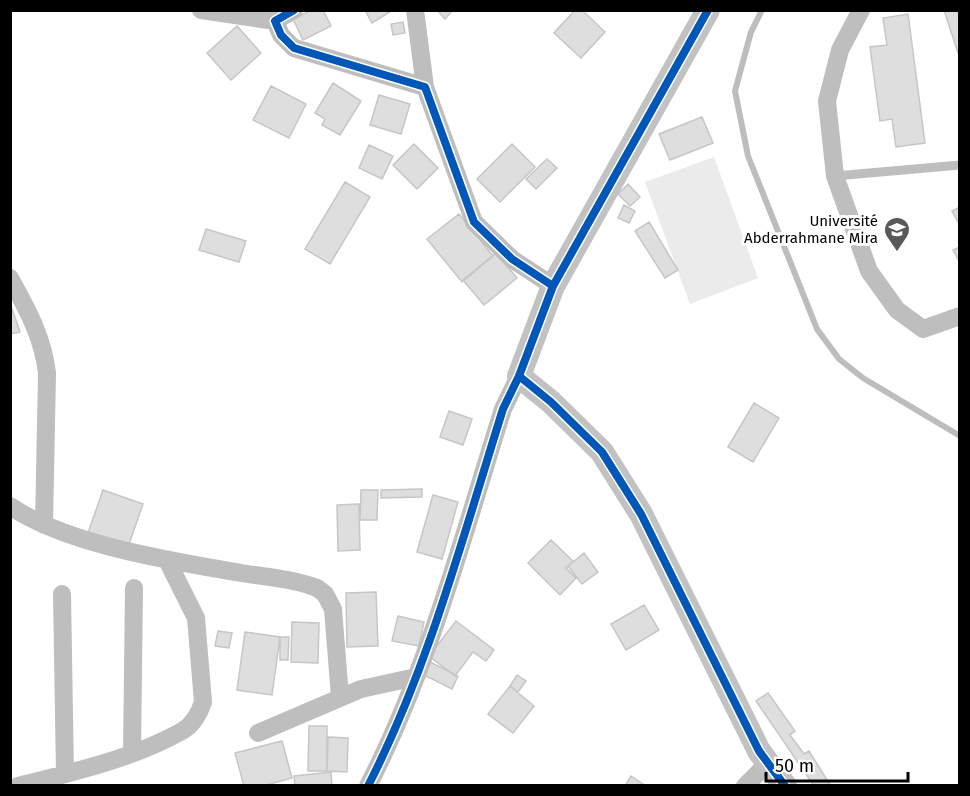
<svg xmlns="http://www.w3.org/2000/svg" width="970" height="796" font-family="'Fira Sans',sans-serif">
  <rect width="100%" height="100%" fill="#fff"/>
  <path fill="#ebebeb" d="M714,157L758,278L690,304L645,182Z"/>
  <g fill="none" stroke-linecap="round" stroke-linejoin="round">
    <path stroke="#bdbdbd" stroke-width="6" d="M762,10L751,32L735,91L748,156L817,329L839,359L863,378L960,436"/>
  </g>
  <path fill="#dedede" stroke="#c6c6c6" stroke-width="1.5" d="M312,10H323L331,26L303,40L293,19Z
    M365,10H393L372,23Z
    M437,10H453L445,19Z
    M575,10H582L605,32L581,58L554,33Z
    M944,10H960V59Z
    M908,14L925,143L896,147L892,119L880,121L870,47L887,45L883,18Z
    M403,22L405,33L393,35L391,24Z
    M237,26L261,53L231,80L207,53Z
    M333,83L361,101L340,135L322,125L325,119L315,113Z
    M271,86L306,104L289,138L253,120Z
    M379,95L410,104L401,134L370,125Z
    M702,117L713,143L670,160L659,134Z
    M414,144L438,168L417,189L393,165Z
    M512,144L535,167L500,202L477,179Z
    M369,145L393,156L382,179L359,168Z
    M547,159L557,168L536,189L526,179Z
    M345,182L370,197L330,264L305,249Z
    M628,184L640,197L630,206L618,194Z
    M624,205L635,211L629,223L618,218Z
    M960,207V226L952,211Z
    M459,214L493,256L462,282L427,239Z
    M649,222L678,270L665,278L635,231Z
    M206,229L246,241L239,262L199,250Z
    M960,247V263L953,250Z
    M496,253L517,278L484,305L463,280Z
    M10,303L20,332L10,334Z
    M754,403L779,418L753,462L728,447Z
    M449,411L472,419L463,445L440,437Z
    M422,489V497L381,498V490Z
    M103,490L143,504L128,547L88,533Z
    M361,490H378L377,520H360Z
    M433,495L458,502L442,559L417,552Z
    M359,504L360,550L338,551L337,505Z
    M551,540L573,561L566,568L576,578L560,595L528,563Z
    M584,553L598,572L582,584L568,566Z
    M376,592L378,646L347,647L346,593Z
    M644,605L659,630L626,650L611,624Z
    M398,616L424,622L419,646L392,641Z
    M456,621L494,650L486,661L473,652L455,676L429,656Z
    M292,622L319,623L318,663L291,662Z
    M218,631L232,633L229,648L215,646Z
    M245,632L280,637L272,695L237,690Z
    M280,637H289L288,660H280Z
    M430,662L458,676L452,689L424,675Z
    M517,675L526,681L518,692L510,686Z
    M510,686L534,706L513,733L488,714Z
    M768,693L795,731L790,735L804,754L809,751L831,786H814L756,701Z
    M309,726H327V771H308Z
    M328,737L348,738L347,772L327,771Z
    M282,741L292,778L263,786H244L235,753Z
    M331,772L332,786H295L294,776Z
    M631,776L646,786H625Z"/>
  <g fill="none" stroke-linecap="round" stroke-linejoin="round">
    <path stroke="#bebebe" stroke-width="9" d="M835,176L960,165"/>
    <path stroke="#bebebe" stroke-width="18" d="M201,10L275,21
      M294,10L275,21L281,35L294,48L425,87L474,222L512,259L553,286
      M415,10L425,87
      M861,10L840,50L827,101L835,176L869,271L897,310L923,329L960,316
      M10,278C27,309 43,337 47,373L44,525
      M10,506C67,545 173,561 241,573C266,577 294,579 317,588L325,594L333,609L340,697
      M62,594L65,774
      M258,733L361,689L416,677
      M132,752L134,588
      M18,786C70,773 135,758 182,731C193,725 199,714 203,702L196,618L167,560
      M368,786C429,667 463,536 503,409L519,376
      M745,786L768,763"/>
    <path stroke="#c2c2c2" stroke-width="24" d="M708,10L553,286L519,376L551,402L602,452L641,514L759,751L785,786"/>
    <defs>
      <path id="cycleway" d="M294,10L275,21L281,35L294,48L425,87L474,222L512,259L553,286
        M708,10L553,286L519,376L551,402L602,452L641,514L759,751L785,786
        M368,786C429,667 463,536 503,409L519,376"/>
    </defs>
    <use href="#cycleway" stroke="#fff" stroke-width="11"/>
    <use href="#cycleway" stroke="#0057b8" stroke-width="8"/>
  </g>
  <defs>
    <symbol id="university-pin" viewBox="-11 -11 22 30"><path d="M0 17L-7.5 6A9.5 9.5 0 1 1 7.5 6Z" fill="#595959" stroke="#fff"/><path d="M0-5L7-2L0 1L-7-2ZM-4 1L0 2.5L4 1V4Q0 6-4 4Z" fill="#fff"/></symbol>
  </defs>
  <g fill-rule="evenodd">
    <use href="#university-pin" x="882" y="215" width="30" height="40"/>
  </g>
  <g text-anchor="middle" stroke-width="6" stroke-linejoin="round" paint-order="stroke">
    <g font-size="15" fill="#000" stroke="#fff" text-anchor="end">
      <text x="878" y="226">Université<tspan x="878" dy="17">Abderrahmane Mira</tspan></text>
    </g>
  </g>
  <rect width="970" height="796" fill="none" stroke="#000000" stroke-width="24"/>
  <path d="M766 772v9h142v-9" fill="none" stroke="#000000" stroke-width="3"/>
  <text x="775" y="772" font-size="18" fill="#000000" stroke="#ffffff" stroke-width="4.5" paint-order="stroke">50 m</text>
</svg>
